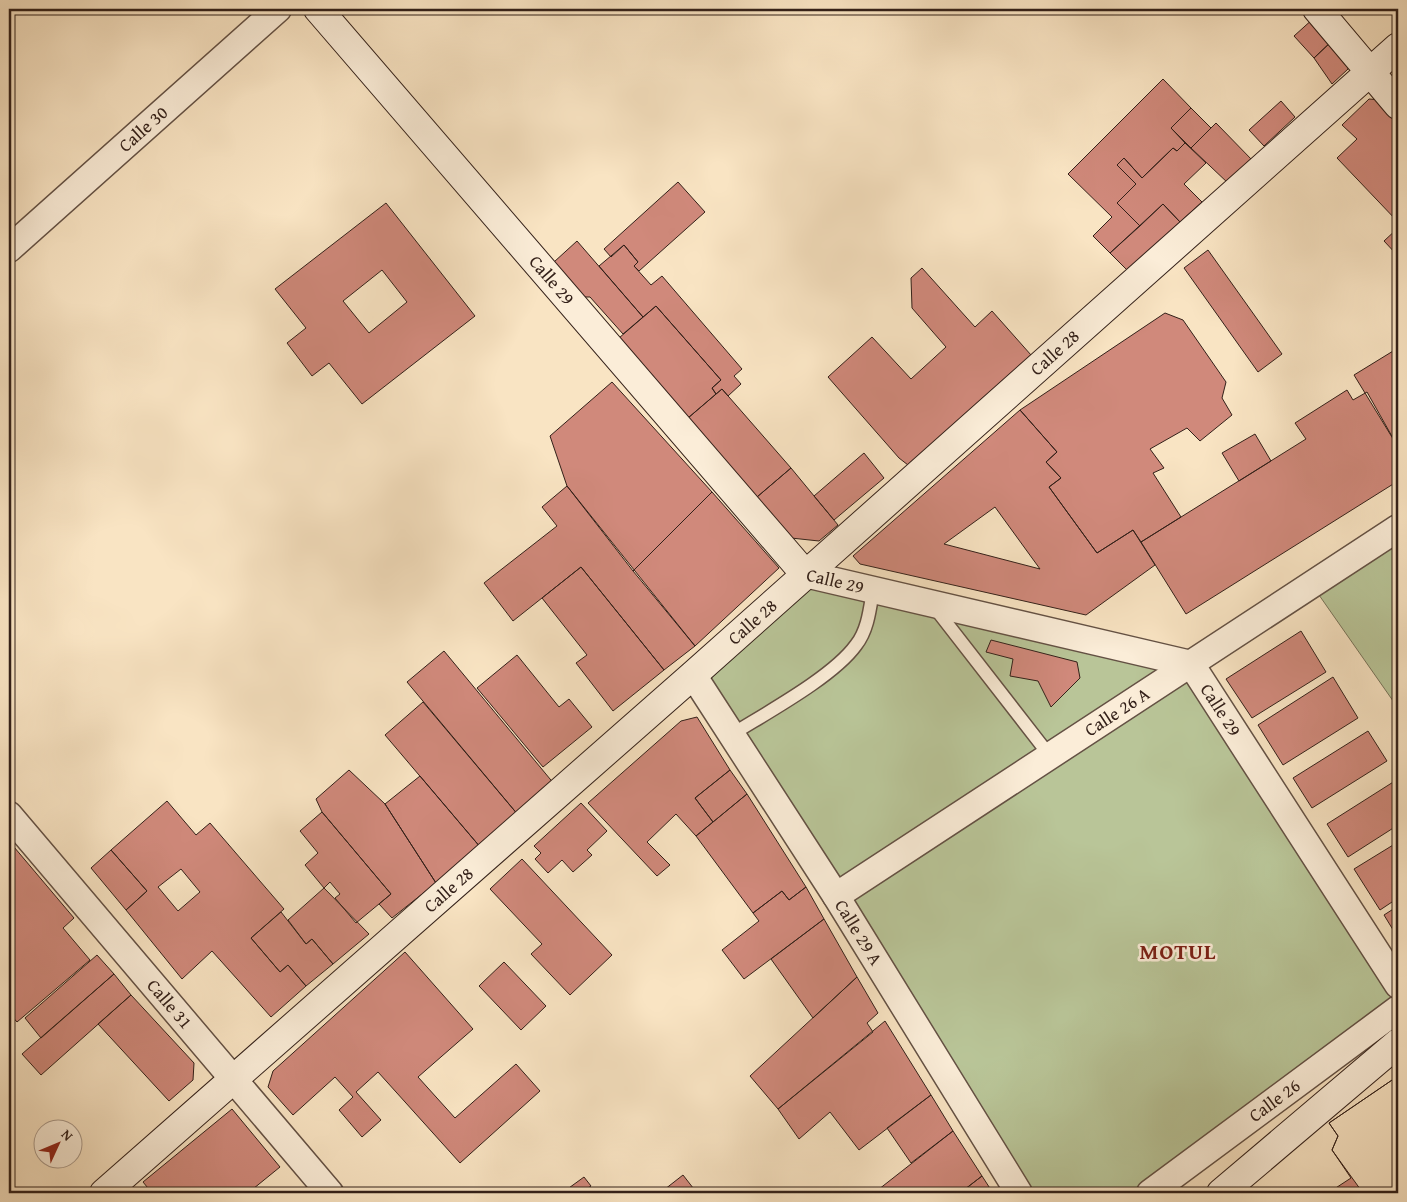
<svg xmlns="http://www.w3.org/2000/svg" width="1407" height="1202" font-family="'Gentium Book Plus',serif">
  <rect width="100%" height="100%" fill="#f9e4c3"/>
  <filter id="stains"><feTurbulence type="fractalNoise" baseFrequency=".004" numOctaves="4"/><feColorMatrix values="0 0 0 0 .2 0 0 0 0 .09 0 0 0 0 .02 0 0 0 .5 -.17"/></filter>
  <radialGradient id="worn" r=".72"><stop offset=".6" stop-color="#630" stop-opacity="0"/><stop offset="1" stop-color="#630" stop-opacity=".3"/></radialGradient>
  <path fill="#b9c598" stroke="#767258" d="M1398,528V708L1312,585Z
    M805,574L1191,664L1398,985V1009L1150,1193H1019L693,675Z"/>
  <path fill="#d0897b" stroke="#332019" fill-rule="evenodd" d="M1314,18L1333,40L1314,58L1294,36Z
    M1333,40L1348,58V69L1332,84L1314,58Z
    M1163,79L1191,108L1171,128L1185,143L1177,151L1173,148L1142,178L1124,158L1117,165L1136,184L1117,203L1140,226L1110,253L1093,236L1112,217L1068,174Z
    M1369,99L1382,100L1398,118V222L1337,158L1357,139L1342,125Z
    M1281,101L1295,117L1264,146L1249,130Z
    M1191,108L1211,128L1191,148L1171,128Z
    M1216,123L1253,161L1229,184L1191,148Z
    M1185,143L1206,163L1184,184L1202,202L1180,222L1163,204L1140,226L1117,203L1136,184L1117,165L1124,158L1142,178L1173,148L1177,151Z
    M678,182L705,212L639,271L634,266L638,262L624,245L611,257L604,249Z
    M386,203L475,316L362,404L329,363L312,376L287,343L306,328L275,289ZM382,270L407,302L369,333L343,301Z
    M1163,204L1180,222L1128,271L1110,253Z
    M1398,228V256L1384,241Z
    M577,241L643,317L623,334L590,297H583L554,262Z
    M624,245L638,262L634,266L651,285L662,276L742,369L734,376L741,384L728,396L722,389L716,394L712,388L721,380L656,306L643,317L599,266Z
    M1208,250L1282,354L1258,372L1184,268Z
    M922,268L975,327L992,311L1031,355L908,465L899,458L828,377L872,337L911,379L946,347L912,308L911,278Z
    M656,306L721,380L712,388L716,394L688,418L619,338Z
    M1165,313L1183,320L1226,382L1222,398L1232,415L1200,441L1187,428L1150,449L1164,468L1153,473L1181,517L1141,542L1133,530L1097,553L1049,487L1061,478L1046,462L1057,452L1020,410Z
    M1398,348V447L1354,375Z
    M612,382L712,492L633,571L567,486L550,436Z
    M722,389L791,468L757,497L688,418Z
    M1347,390L1353,400L1367,392L1398,447V481L1186,614L1141,542L1306,439L1295,423Z
    M1020,410L1057,452L1046,462L1061,478L1049,487L1097,553L1133,530L1155,565L1086,615L860,564L853,556ZM995,507L1040,569L944,544Z
    M1255,434L1271,461L1239,481L1222,453Z
    M864,453L884,478L834,520L814,496Z
    M791,468L838,525L819,541L791,538L757,497Z
    M567,486L695,646L664,670L581,567L513,621L484,583L557,526L542,507Z
    M712,492L779,568L695,646L633,571Z
    M581,567L664,670L613,711L576,663L587,655L542,598Z
    M1301,631L1326,672L1252,718L1226,679Z
    M991,640L1077,662L1080,678L1051,707L1038,681L1010,676L1013,659L986,652Z
    M444,651L555,785L519,816L407,682Z
    M517,655L559,707L569,699L592,727L543,767L477,688Z
    M1333,677L1358,718L1283,765L1258,725Z
    M423,702L519,816L481,848L385,735Z
    M697,717L730,770L695,798L713,822L696,836L676,814L647,842L670,865L657,876L588,803L681,721Z
    M1368,731L1387,761L1312,808L1293,778Z
    M349,770L385,804L436,883L392,918L379,904L391,894L322,812L316,799Z
    M730,770L747,794L713,822L695,798Z
    M420,776L481,848L436,883L385,804Z
    M1398,779V825L1348,857L1327,824Z
    M747,794L806,887L789,900L782,891L753,913L696,836Z
    M167,801L196,835L210,823L284,909L251,938L280,972L288,965L306,986L271,1017L212,951L182,979L126,910L147,891L111,850ZM181,869L200,892L178,911L158,887Z
    M581,803L607,831L587,850L592,855L573,872L562,860L548,873L535,859L541,853L534,846Z
    M322,812L391,894L356,923L335,898L340,894L330,882L324,888L305,865L318,853L300,831Z
    M1398,842V898L1380,910L1354,869Z
    M14,847L74,918L63,928L90,960L17,1022L9,1013V853Z
    M111,850L147,891L126,910L91,868Z
    M522,859L612,955L570,995L531,954L542,944L490,889Z
    M806,887L824,919L744,979L722,950L759,921L753,913L782,891L789,900Z
    M324,888L369,934L333,964L312,939L306,944L288,920Z
    M1398,906V938L1384,915Z
    M281,912L306,944L312,939L333,964L306,986L288,965L280,972L251,938Z
    M824,919L857,977L813,1018L771,959Z
    M405,952L473,1029L418,1077L455,1118L516,1064L540,1091L460,1163L378,1072L356,1092L381,1120L362,1137L339,1110L353,1097L335,1077L293,1115L268,1087L273,1071Z
    M97,955L114,974L41,1038L25,1018Z
    M504,962L546,1006L521,1030L479,986Z
    M114,974L131,995L41,1075L22,1054Z
    M857,977L878,1013L867,1023L873,1032L778,1109L750,1076Z
    M131,995L194,1063L193,1080L169,1101L98,1024Z
    M885,1021L931,1095L859,1150L830,1112L799,1139L778,1109Z
    M1398,1076V1193H1328L1351,1178L1332,1150L1338,1136L1329,1123Z
    M1398,1076V1193H1363L1332,1150L1338,1136L1329,1123Z
    M931,1095L953,1131L911,1163L887,1128Z
    M232,1109L280,1167L248,1193H152L143,1182Z
    M953,1131L982,1176L960,1193H874Z
    M683,1175L697,1193H660Z
    M982,1176L993,1193H960Z
    M584,1177L591,1186L581,1193H562Z
    M9,1180L20,1193H9Z"/>
  <g fill="none" stroke-linecap="round" stroke-linejoin="round">
    <defs>
      <path id="lane" d="M935,608L1050,756
        M731,735C766,713 833,677 856,645C868,630 870,608 873,590"/>
      <g id="street">
        <path id="s1" d="M9,249L278,9"/>
        <path id="s2" d="M805,574L1191,664L1398,985"/>
        <path id="s3" d="M693,675L836,896L1019,1193"/>
        <path id="s4" d="M9,815L330,1193"/>
        <path id="s5" d="M836,896L1398,528"/>
        <path id="s6" d="M1150,1193L1398,1009"/>
      </g>
      <g id="secondary">
        <path id="s7" d="M318,9L805,574"/>
        <path d="M1317,9L1398,105"/>
        <path id="s8" d="M104,1193L693,675L1398,47"/>
        <path d="M1221,1193L1398,1043"/>
      </g>
    </defs>
    <use href="#lane" stroke="#645144" stroke-width="15"/>
    <use href="#street" stroke="#645144" stroke-width="29"/>
    <use href="#secondary" stroke="#332019" stroke-width="30"/>
    <use href="#lane" stroke="#fbedd8" stroke-width="12"/>
    <use href="#street" stroke="#fbedd8" stroke-width="26"/>
    <use href="#secondary" stroke="#fbedd8" stroke-width="28"/>
  </g>
  <g text-anchor="middle" stroke-width="5" stroke-linejoin="round" paint-order="stroke">
    <g font-size="18" fill="#332019" stroke="#fbedd8">
      <text dy="6" stroke="none"><textPath href="#s1" startOffset="180">Calle 30</textPath></text>
      <text dy="6" stroke="none"><textPath href="#s7" startOffset="358">Calle 29</textPath></text>
      <text dy="6" stroke="none"><textPath href="#s8" startOffset="1269">Calle 28</textPath></text>
      <text dy="6" stroke="none"><textPath href="#s2" startOffset="31">Calle 29</textPath></text>
      <text dy="6" stroke="none"><textPath href="#s8" startOffset="864">Calle 28</textPath></text>
      <text dy="6" stroke="none"><textPath href="#s2" startOffset="451">Calle 29</textPath></text>
      <text dy="6" stroke="none"><textPath href="#s5" startOffset="336">Calle 26 A</textPath></text>
      <text dy="6" stroke="none"><textPath href="#s8" startOffset="459">Calle 28</textPath></text>
      <text dy="6" stroke="none"><textPath href="#s3" startOffset="306">Calle 29 A</textPath></text>
      <text dy="6" stroke="none"><textPath href="#s4" startOffset="248">Calle 31</textPath></text>
      <text dy="6" stroke="none"><textPath href="#s6" startOffset="155">Calle 26</textPath></text>
    </g>
    <g font-size="22" font-weight="bold" letter-spacing="1" fill="#7a1f14" stroke="#fbedd8">
      <text x="1178" y="959">MOTUL</text>
    </g>
  </g>
  <rect width="1407" height="1202" fill="none" stroke="#f9e4c3" stroke-width="30"/>
  <rect x="10" y="10" width="1387" height="1182" fill="none" stroke="#332019" stroke-width="2.5"/>
  <rect x="15" y="15" width="1377" height="1172" fill="none" stroke="#332019"/>
  <g transform="translate(58 1144) rotate(46)"><circle r="24" fill="#fbedd8" stroke="#ab9b8c"/>
  <path d="M0-4L9 19L0 12L-9 19Z" fill="#8f2418"/>
  <text y="-8" font-size="14" font-weight="bold" text-anchor="middle" fill="#332019">N</text>
  </g>
  <rect width="100%" height="100%" filter="url(#stains)"/>
  <rect width="100%" height="100%" fill="url(#worn)"/>
</svg>
